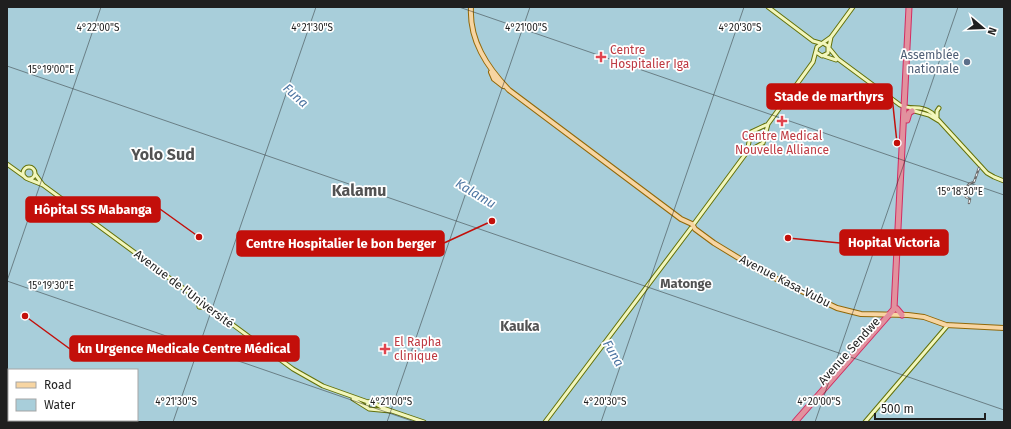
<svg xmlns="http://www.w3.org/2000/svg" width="1011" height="429" font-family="'Fira Sans',sans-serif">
  <rect width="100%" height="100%" fill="#efece5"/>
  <path fill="#a8ceda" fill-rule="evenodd" d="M7,7H1004V422H7ZM9,370H137V420H9Z"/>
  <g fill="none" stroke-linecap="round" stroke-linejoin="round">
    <defs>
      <path id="secondary" d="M768,7L813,41L820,43
        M829,47L831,37L853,7
        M829,48L838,59L900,105C912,111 920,104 932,113L987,173L994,177L1004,181
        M816,52L822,56L828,53V46L823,43
        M824,56L836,60
        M911,110L929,115L939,121
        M937,117V111L939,108
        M747,152L763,143L768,124L813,62L817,47L831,37
        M7,164L25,177
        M23 173a6 6 0 1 1 12 0a6 6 0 1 1-12 0Z
        M35,174L43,185
        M28,179L43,185L293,369L323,386L368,402
        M693,225L747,152L751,132L766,125
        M198,300L199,307L207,308
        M353,399L369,409L390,411
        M367,407L368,402L371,401L383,408L424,422
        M545,422L691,228
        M865,422L948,325"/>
      <path id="primary" d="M471,7C469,40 487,67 509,90L681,219L692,224L695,229L714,243L760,271L837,308L861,314L908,315L924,317L946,325L1004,328
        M491,72L494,79L503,86"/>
      <path id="highway" d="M907,120L909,113L912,111
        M897,309L902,315
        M795,422L894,309L909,7"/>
    </defs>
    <use href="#secondary" stroke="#63710a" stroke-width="5"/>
    <use href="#primary" stroke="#926808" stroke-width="6"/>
    <use href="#highway" stroke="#d22d62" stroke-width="7"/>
    <use href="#secondary" stroke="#f2f6bc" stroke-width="3"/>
    <use href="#primary" stroke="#f7d5a2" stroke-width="4"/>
    <use href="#highway" stroke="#e2919e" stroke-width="5"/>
    <defs>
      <path id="rail" d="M969,203L970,199L966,197L963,191L969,184L974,182L979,168"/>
    </defs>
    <use href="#rail" stroke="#6d6d6d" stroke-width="2.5"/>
    <use href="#rail" stroke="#fff" stroke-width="1" stroke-dasharray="3" stroke-linecap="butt"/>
  </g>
  <path fill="none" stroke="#1f1f1f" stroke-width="1" stroke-opacity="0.45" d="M459,7L1004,195M7,66L1004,410M7,281L415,422M7,281L101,7M173,422L316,7M387,422L530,7M601,422L744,7M815,422L958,7"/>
  <g fill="#e0444e" stroke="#fff" stroke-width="1.5">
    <path d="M599 51h4v4h4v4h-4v4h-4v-4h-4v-4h4z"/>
    <path d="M780 115h4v4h4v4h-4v4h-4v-4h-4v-4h4z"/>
    <path d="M383 343h4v4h4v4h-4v4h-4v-4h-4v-4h4z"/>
  </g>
  <circle fill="#5c6f8a" stroke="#fff" stroke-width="1.5" cx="967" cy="62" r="4"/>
  <g text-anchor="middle" stroke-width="3.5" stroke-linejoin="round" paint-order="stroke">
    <g font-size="12" fill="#be3a42" stroke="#fff" text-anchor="start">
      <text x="610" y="54">Centre<tspan x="610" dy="14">Hospitalier Iga</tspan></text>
      <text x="782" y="140" text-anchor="middle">Centre Medical<tspan x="782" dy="14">Nouvelle Alliance</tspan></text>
      <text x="394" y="346">El Rapha<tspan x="394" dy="14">clinique</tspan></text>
    </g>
    <g font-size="12" fill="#4e5e75" stroke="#fff" text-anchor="end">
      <text x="959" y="59">Assemblée<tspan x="959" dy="14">nationale</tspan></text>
    </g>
    <g font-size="12" fill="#1f1f1f" stroke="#fff">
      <text transform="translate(785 281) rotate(27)" y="4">Avenue Kasa-Vubu</text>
      <text transform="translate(184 289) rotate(37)" y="4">Avenue de l’Université</text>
      <text transform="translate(849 351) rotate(-48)" y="4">Avenue Sendwe</text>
    </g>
    <g font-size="13" font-style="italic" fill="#4d75a2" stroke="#fff">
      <text transform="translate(296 95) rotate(42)" y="5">Funa</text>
      <text transform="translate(476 193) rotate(31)" y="5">Kalamu</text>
      <text transform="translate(614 353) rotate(60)" y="5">Funa</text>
    </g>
    <g font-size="13" font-weight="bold" fill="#525252" stroke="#fff">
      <text x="686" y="288">Matonge</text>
    </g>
    <g font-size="14" font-weight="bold" fill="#525252" stroke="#fff">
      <text x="520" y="331">Kauka</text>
    </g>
    <g font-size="16" font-weight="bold" fill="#525252" stroke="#fff">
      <text x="163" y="160">Yolo Sud</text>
      <text x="359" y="196">Kalamu</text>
    </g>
  </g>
  <g font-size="10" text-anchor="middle" fill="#1f1f1f" stroke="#fff" stroke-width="3.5" stroke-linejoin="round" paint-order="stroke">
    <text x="98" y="31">4°22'00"S</text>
    <text x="312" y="31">4°21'30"S</text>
    <text x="526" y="31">4°21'00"S</text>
    <text x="740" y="31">4°20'30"S</text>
    <text x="51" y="73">15°19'00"E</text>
    <text x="960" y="195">15°18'30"E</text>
    <text x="51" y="289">15°19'30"E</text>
    <text x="176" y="405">4°21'30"S</text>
    <text x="391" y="405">4°21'00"S</text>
    <text x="605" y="405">4°20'30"S</text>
    <text x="819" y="405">4°20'00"S</text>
  </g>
  <path fill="none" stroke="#c30f0a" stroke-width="1.5" d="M897 143L892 96M199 237L160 209M788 238L840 243M492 221L444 243M25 316L70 349"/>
  <g fill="#c30f0a" stroke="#fff" stroke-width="1.5">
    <circle cx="897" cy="143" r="4"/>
    <circle cx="199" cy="237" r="4"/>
    <circle cx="788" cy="238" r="4"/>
    <circle cx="492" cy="221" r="4"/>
    <circle cx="25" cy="316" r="4"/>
  </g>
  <g fill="#c30f0a" stroke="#c30f0a" stroke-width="1.5">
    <rect x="767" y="84" width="125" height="25" rx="4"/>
    <rect x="26" y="197" width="134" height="25" rx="4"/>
    <rect x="840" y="230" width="108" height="25" rx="4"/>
    <rect x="237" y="231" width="207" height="25" rx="4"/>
    <rect x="70" y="336" width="229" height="25" rx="4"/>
  </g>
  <g font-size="13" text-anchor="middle" font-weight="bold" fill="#fff">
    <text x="829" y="101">Stade de marthyrs</text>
    <text x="93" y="214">Hôpital SS Mabanga</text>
    <text x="894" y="247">Hopital Victoria</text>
    <text x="341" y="248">Centre Hospitalier le bon berger</text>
    <text x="184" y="353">kn Urgence Medicale Centre Médical</text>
  </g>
  <rect width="1011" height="429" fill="none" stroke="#1f1f1f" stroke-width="16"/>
  <rect x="8" y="369" width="130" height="52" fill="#ffffff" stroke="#a5a5a5"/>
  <rect x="16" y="382" width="20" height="6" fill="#f7d5a2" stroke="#a5a5a5"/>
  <text x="44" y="389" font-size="12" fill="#1f1f1f">Road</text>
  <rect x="16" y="399" width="20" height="12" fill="#a8ceda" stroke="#a5a5a5"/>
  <text x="44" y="409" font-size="12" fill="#1f1f1f">Water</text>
  <g transform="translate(983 28) rotate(109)" stroke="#ffffff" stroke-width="3" paint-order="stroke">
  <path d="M0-3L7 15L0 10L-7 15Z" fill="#1f1f1f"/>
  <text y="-6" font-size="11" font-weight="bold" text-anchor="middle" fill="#1f1f1f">N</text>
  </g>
  <path d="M875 413v6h110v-6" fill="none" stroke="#1f1f1f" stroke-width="2"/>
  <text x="881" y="413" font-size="12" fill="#1f1f1f" stroke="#ffffff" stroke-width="3" paint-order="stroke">500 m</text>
</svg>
